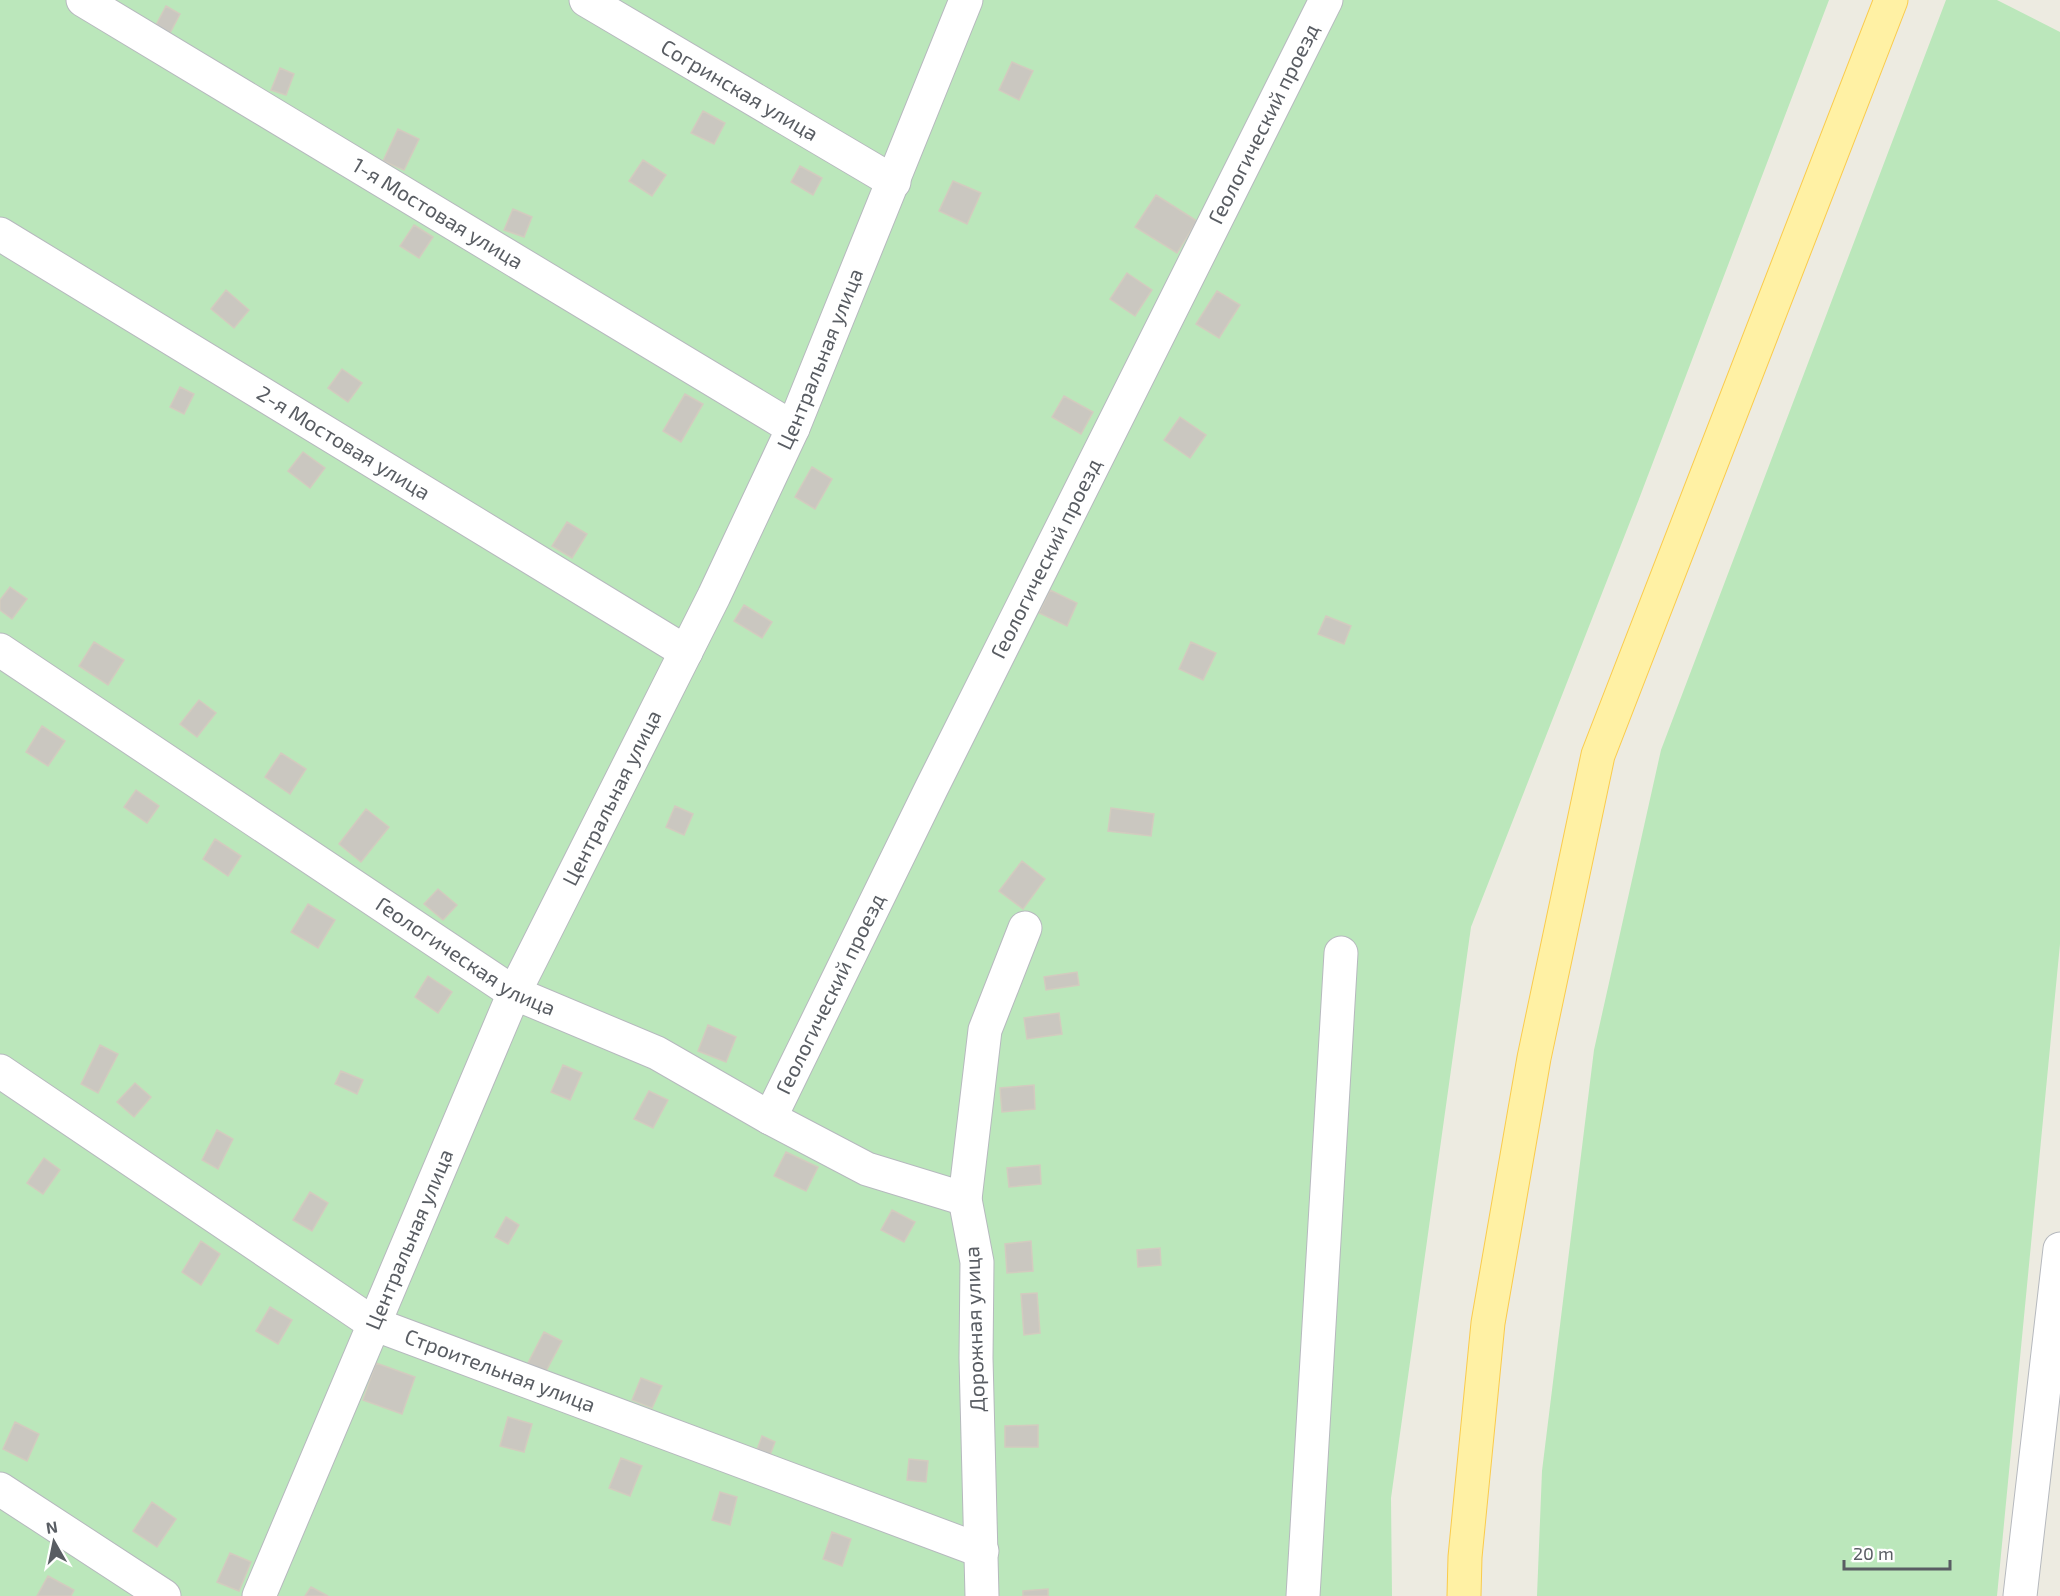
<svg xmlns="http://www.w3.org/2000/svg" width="2060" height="1596" font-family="'Exo 2',sans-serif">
  <rect width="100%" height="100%" fill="#edebe1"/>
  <path fill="#bbe7bb" d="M0,0H1829L1639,499L1471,927L1391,1498L1392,1596H0Z
    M1946,0H1997L2060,32V944L1997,1596H1537L1542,1471L1594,1050L1661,750Z"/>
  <path fill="#cac7c0" stroke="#d2ccbf" stroke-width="1.5" d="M166,6L180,14L169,35L155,27Z
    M1012,62L1033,71L1019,100L999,90Z
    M280,68L294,74L286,95L271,90Z
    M703,111L725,123L714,144L691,133Z
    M398,129L419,139L404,170L383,161Z
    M643,160L666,175L652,196L629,181Z
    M800,166L822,178L813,195L791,182Z
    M953,181L981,193L967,224L939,211Z
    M1156,195L1197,221L1177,253L1135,227Z
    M513,209L532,217L524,237L504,230Z
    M414,225L433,237L419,258L400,246Z
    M1127,273L1152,290L1135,316L1110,299Z
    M226,290L249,310L234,328L211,309Z
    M1217,291L1240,305L1219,338L1196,324Z
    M342,369L362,383L348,402L328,388Z
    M180,387L194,394L184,414L170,407Z
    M685,394L703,404L681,442L663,431Z
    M1064,396L1093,412L1081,434L1052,417Z
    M1180,417L1206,435L1190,458L1164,440Z
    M303,452L325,468L310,488L288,471Z
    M812,467L832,479L815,509L795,497Z
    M567,522L587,534L572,558L552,546Z
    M10,587L27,599L12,619L0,610V600Z
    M1050,590L1077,603L1067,626L1039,613Z
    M744,605L772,622L762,638L734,621Z
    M1326,616L1351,626L1344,644L1318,634Z
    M94,642L124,660L108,685L79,666Z
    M1191,642L1216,653L1203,680L1179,669Z
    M199,700L216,713L197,737L180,724Z
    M42,726L65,741L48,766L26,752Z
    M281,753L306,769L290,794L265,777Z
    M136,790L159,806L147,823L124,807Z
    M675,806L693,814L684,835L666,827Z
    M1111,808L1154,814L1151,836L1108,831Z
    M366,809L389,827L361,862L339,844Z
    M215,839L241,856L228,876L203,859Z
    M1022,861L1045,879L1023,909L999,891Z
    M438,889L457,905L443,920L424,904Z
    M308,904L335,920L318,948L291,932Z
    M1077,972L1079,985L1046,990L1044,977Z
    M428,976L452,992L438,1013L415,997Z
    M1059,1013L1062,1034L1027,1039L1024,1018Z
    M708,1025L736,1037L726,1062L698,1051Z
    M100,1045L118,1054L98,1093L81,1084Z
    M563,1065L582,1073L570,1100L551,1092Z
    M341,1071L363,1080L357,1094L335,1084Z
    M135,1083L151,1097L134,1117L117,1102Z
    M1034,1085L1035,1109L1002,1112L1000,1088Z
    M649,1091L668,1100L653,1128L634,1119Z
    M217,1130L233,1139L218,1169L202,1160Z
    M786,1152L818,1167L806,1191L774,1176Z
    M44,1158L60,1170L43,1194L27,1183Z
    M1040,1165L1041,1184L1009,1187L1007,1168Z
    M310,1192L328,1203L312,1231L293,1220Z
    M892,1210L915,1222L904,1242L881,1230Z
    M506,1217L519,1225L508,1244L495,1237Z
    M201,1241L220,1254L201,1285L182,1272Z
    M1031,1241L1033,1271L1007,1273L1005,1244Z
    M1160,1248L1161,1265L1138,1267L1137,1250Z
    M1037,1293L1040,1333L1024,1335L1021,1294Z
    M270,1307L292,1320L278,1344L256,1331Z
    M544,1332L562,1341L545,1373L528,1363Z
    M376,1363L415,1377L402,1414L363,1400Z
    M641,1378L662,1386L652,1408L632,1400Z
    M508,1417L532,1424L524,1452L500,1446Z
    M15,1422L39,1434L27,1461L3,1449Z
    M1038,1425V1447H1005V1426Z
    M762,1436L775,1442L767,1463L754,1458Z
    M621,1458L642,1466L630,1496L609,1488Z
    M909,1459L928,1461L926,1482L907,1480Z
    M720,1492L737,1497L730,1525L712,1520Z
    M152,1502L176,1519L157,1547L133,1531Z
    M832,1532L851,1539L842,1566L823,1559Z
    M230,1553L251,1562L239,1591L217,1582Z
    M48,1576L74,1590L71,1596H37Z
    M311,1587L328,1596H305Z
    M1048,1589V1596H1023V1591Z"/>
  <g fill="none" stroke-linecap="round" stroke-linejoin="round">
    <defs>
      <g id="minor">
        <path id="s1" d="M83,0L793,428"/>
        <path id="s2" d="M586,0L894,182"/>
        <path id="s3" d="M0,234L686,652"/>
        <path id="s4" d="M0,650L514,993L657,1053L770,1118L867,1169L965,1199"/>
        <path id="s5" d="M0,1071L374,1324L982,1551"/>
        <path id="s6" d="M770,1118L931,789L1326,0"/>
        <path d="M0,1489L164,1596"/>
        <path id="s7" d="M259,1596L514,993L714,596L793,428L966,0"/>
        <path d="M982,1596L976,1358L977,1262L965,1199L985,1030L1025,928"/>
        <path d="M1303,1596L1341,953"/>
        <path d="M2020,1596L2060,1249"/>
      </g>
      <path id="major" d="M1464,1596L1465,1557L1488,1323L1534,1058L1598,755L1891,0"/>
    </defs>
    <use href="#minor" stroke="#b6b9be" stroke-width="35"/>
    <use href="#major" stroke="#facb4d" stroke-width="35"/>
    <use href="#minor" stroke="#fff" stroke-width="33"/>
    <use href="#major" stroke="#fff1a4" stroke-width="33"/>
  </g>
  <g text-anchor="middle" stroke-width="4.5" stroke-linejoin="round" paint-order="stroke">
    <g font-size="21" fill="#595d63" stroke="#fff">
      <text dy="7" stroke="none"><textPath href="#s2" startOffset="178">Согринская улица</textPath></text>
      <text dy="7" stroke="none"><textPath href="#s6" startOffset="1110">Геологический проезд</textPath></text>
      <text dy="7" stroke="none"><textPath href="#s1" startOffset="414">1-я Мостовая улица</textPath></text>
      <text dy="7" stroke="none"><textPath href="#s7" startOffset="1359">Центральная улица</textPath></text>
      <text dy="7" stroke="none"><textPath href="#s3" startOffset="402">2-я Мостовая улица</textPath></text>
      <text dy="7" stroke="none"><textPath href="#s6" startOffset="624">Геологический проезд</textPath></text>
      <text dy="7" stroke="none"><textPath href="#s7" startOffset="873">Центральная улица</textPath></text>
      <text dy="7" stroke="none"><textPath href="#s4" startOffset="558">Геологическая улица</textPath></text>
      <text dy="7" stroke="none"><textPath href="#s6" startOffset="138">Геологический проезд</textPath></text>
      <text dy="7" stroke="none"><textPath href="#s7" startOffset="387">Центральная улица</textPath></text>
      <text transform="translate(975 1329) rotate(-92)" y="7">Дорожная улица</text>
      <text dy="7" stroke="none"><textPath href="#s5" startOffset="586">Строительная улица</textPath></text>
    </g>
  </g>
  <g transform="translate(54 1542) rotate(351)" stroke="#ffffff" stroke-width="4.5" paint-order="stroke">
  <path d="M0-4.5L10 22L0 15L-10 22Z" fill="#595d63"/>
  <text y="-9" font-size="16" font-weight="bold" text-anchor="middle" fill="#595d63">N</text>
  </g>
  <path d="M1844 1560v9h106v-9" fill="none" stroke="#595d63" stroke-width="3"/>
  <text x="1853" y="1560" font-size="18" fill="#595d63" stroke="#ffffff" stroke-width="4.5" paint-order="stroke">20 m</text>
</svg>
